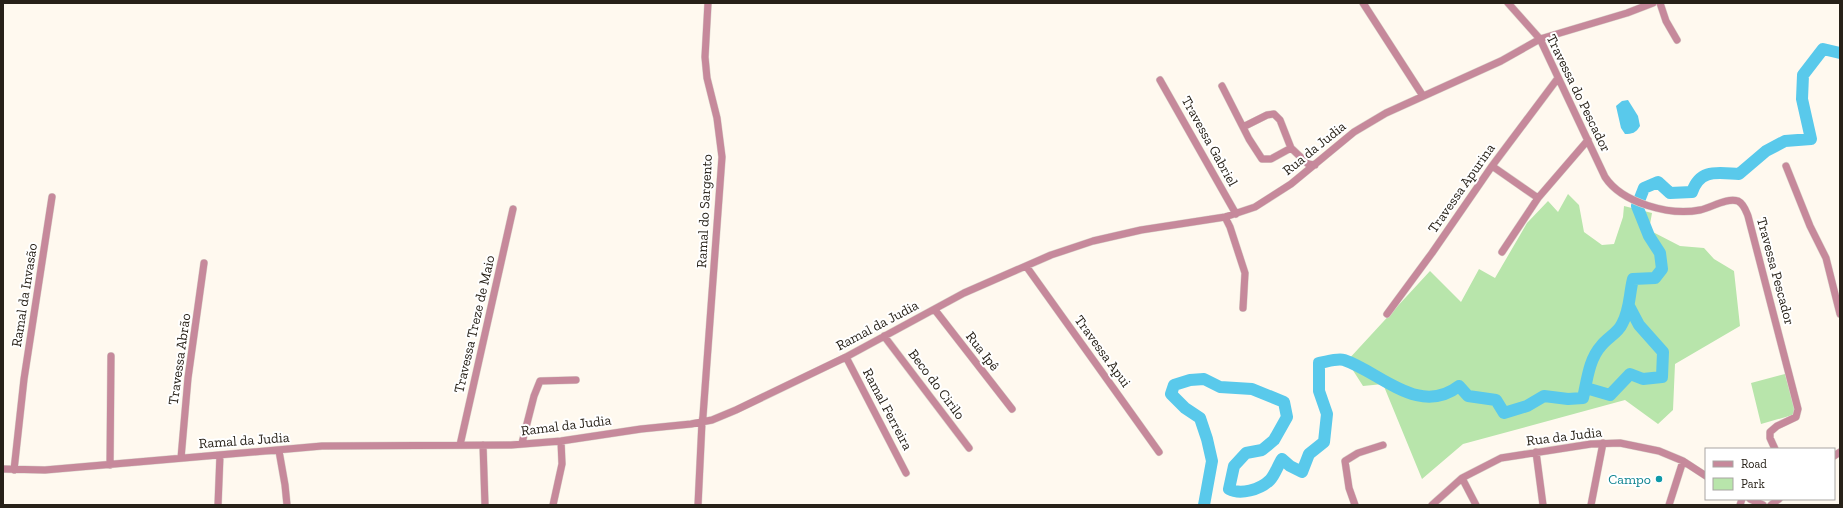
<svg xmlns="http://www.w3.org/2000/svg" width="1843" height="508" font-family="'Zilla Slab',serif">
  <rect width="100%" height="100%" fill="#fff9ef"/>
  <path fill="#b8e5ab" d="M1568,194L1579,205L1584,232L1602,245L1614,244L1623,217L1624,206L1652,213L1649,230L1680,246L1704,248L1714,259L1734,271L1740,326L1675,364L1673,410L1658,424L1625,400L1463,444L1422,479L1383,384L1363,386L1347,361L1430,271L1461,302L1479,269L1495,278L1527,223L1548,201L1558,212Z
    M1785,374L1796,414L1761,424L1751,383Z"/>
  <path fill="#59c9eb" d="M1628,100L1638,116L1640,126C1636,133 1632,134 1625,134L1621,128L1616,106L1622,101Z"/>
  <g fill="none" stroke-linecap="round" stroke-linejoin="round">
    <path stroke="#59c9eb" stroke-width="12" d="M1586,388L1610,395L1630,374L1643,379L1662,377L1663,352L1639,325L1629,306
      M1204,505L1212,461L1207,439L1200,418L1185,408L1171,394L1174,385L1190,380L1204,379L1220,387L1252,389L1284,402L1287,417L1274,440L1262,450L1246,453L1234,466L1229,489C1240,495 1260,490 1270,480C1275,475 1278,465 1282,459L1290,466L1302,472L1309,454L1324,442L1327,414L1319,391V363C1326,362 1337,358 1344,360C1380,372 1419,417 1459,386L1468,396L1496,400L1504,413L1527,406L1544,396L1568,399L1583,398C1587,381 1589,359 1601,346C1607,338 1618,333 1622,324C1630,310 1629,295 1633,279L1655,278L1662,269L1660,253L1649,236L1637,206L1644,188L1658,182L1670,193L1692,192C1700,168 1718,173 1739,174L1766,151L1785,141L1811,139L1802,99L1803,75L1823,49L1840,53"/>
    <defs>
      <path id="minor" d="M1363,3L1423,96
        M1508,3L1540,39L1605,177C1622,203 1670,216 1700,210C1711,208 1727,197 1738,201C1744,204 1746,211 1748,216L1798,409L1796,417L1777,426L1770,432V438L1775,449
        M1660,3L1666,21L1677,40
        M1160,80L1236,214
        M1222,86L1249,139L1262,159H1271L1291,148
        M1243,127L1267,115L1274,114L1280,120L1291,148
        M1291,148L1308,164L1315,165
        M1492,166L1538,198
        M1786,166L1810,226L1826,258L1840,314
        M1225,217L1230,227L1245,273L1243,308
        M1502,252L1538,198L1588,140
        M1026,266L1159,452
        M935,310L1012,409
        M1387,314L1432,253L1492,166L1558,78
        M884,336L969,448
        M846,357L906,473
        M522,443L534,396L540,381L576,380
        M460,445L513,209
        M483,445L485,505
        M279,451L285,485L287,505
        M1536,452L1543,505
        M1834,456L1840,452
        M181,458L188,378L204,263
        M110,465L111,356
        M3,469L45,470L322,446L511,445L561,441L641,429L691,424L712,420L736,410L846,357L964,293L1051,255L1093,241L1141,230L1225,217L1255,207L1291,184L1354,132L1386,113L1501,61L1540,39L1627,13L1653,3
        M14,470L24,379L52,197
        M1462,478L1476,505
        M1750,499L1763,505
        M218,505L220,455
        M553,505L562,464L561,441
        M698,505L702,422L703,416L722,157L717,118L707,78L705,57L708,3
        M1355,505L1349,488L1345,461L1358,453L1383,445
        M1432,505L1462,478L1501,458L1591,444L1620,443L1659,451L1683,461L1706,476
        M1591,505L1603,443
        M1669,505L1683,461
        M1740,505L1742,499
        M1771,505L1779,499"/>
    </defs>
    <use href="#minor" stroke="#dcd6cd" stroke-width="8"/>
    <use href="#minor" stroke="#c6899b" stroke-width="7"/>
  </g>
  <circle fill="#0f9aa8" stroke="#fff" stroke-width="1.5" cx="1659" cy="479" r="4"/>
  <g text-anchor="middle" stroke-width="4" stroke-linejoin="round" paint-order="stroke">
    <g font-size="14" fill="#272118" stroke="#fff">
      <text transform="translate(1579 93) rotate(64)" y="5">Travessa do Pescador</text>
      <text transform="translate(1210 141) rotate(61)" y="5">Travessa Gabriel</text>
      <text transform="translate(1314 148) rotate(-39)" y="5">Rua da Judia</text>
      <text transform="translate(1461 188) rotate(-55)" y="5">Travessa Apurina</text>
      <text transform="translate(704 211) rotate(-87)" y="5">Ramal do Sargento</text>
      <text transform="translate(1776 271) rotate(75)" y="5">Travessa Pescador</text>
      <text transform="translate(24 295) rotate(-81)" y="5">Ramal da Invasão</text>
      <text transform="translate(474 324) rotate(-77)" y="5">Travessa Treze de Maio</text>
      <text transform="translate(877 325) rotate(-28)" y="5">Ramal da Judia</text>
      <text transform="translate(983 351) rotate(52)" y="5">Rua Ipê</text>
      <text transform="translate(1103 351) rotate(54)" y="5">Travessa Apui</text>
      <text transform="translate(179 359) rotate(-82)" y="5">Travessa Abrão</text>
      <text transform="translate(937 384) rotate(53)" y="5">Beco do Cirilo</text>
      <text transform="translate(888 409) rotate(62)" y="5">Ramal Ferreira</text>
      <text transform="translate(566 425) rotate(-7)" y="5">Ramal da Judia</text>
      <text transform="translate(1564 436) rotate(-7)" y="5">Rua da Judia</text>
      <text transform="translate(244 440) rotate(-4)" y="5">Ramal da Judia</text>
    </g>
    <g font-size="14" fill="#0d838f" stroke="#fff" text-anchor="end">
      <text x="1651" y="484">Campo</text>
    </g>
  </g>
  <rect width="1843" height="508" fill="none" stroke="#272118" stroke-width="8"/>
  <rect x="1705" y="448" width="130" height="52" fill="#ffffff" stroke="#a9a6a3"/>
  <rect x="1713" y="461" width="20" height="6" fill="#c6899b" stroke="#a9a6a3"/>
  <text x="1741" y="468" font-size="12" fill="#272118">Road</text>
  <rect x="1713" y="478" width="20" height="12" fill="#b8e5ab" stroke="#a9a6a3"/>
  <text x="1741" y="488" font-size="12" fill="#272118">Park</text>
</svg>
